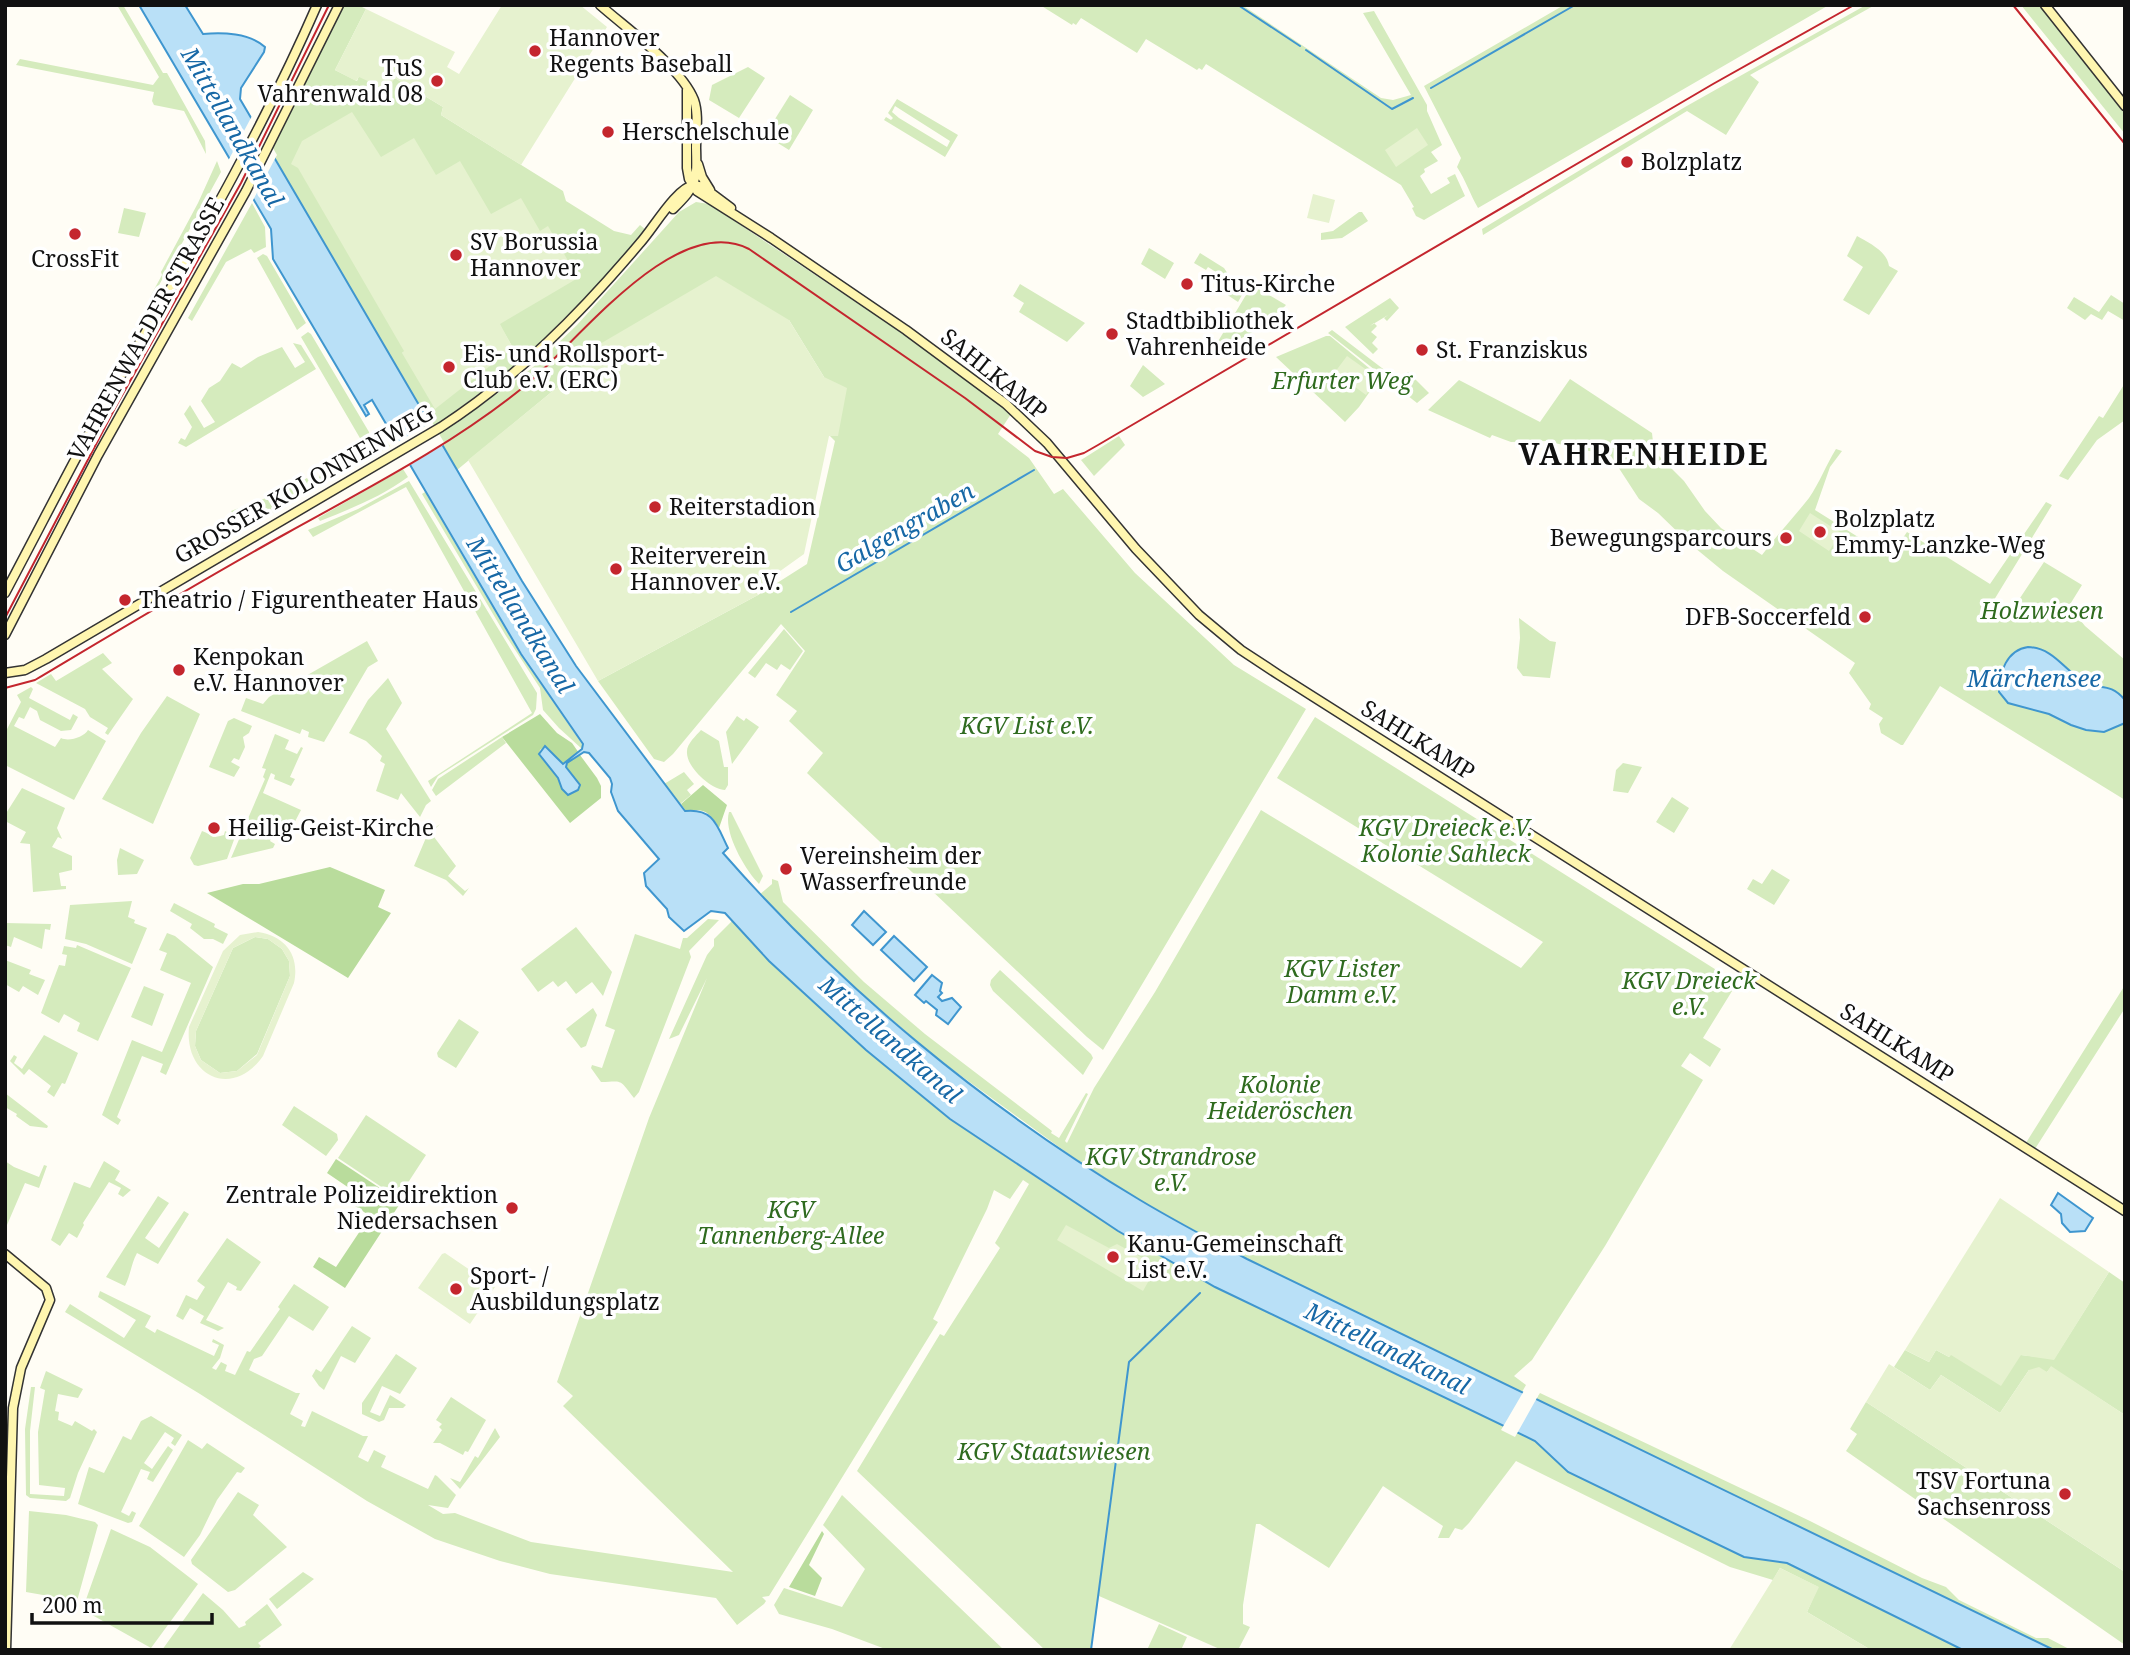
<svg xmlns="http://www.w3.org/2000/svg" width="2130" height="1655" font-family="'Noto Serif',serif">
  <rect width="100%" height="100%" fill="#fffdf5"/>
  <path fill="#d5ebbd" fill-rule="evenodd" d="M117,5H123L163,73H167L205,141L206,154L184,111L154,105L152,101L154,92L16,65L20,59L153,85L159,77Z
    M339,5H358L366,9L335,70L357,81L359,76L395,78L443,107L441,115L563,191L566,201L614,231L631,235L640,225L646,230L606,276L534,349L498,380L458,409L442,426L457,423L531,369L577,325L679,212L696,202L709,204L893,327L954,370L1011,414L998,434L1029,458L1054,494L1063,489L1135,573L1234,665L1306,709L1103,1050L1087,1037L807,773L823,753L789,721L797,711L776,695L805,651L781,624L673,754L664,762L654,759L598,681L758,595L807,564L835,441L829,435L824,377L789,320L576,357L584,371L554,390L457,470L269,149ZM487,303L513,348L402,353Z
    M1040,5H1242L1381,98L1393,100L1411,95L1363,13L1374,11L1427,105V111L1442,145L1431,152L1438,161L1424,169L1425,172L1420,176L1431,194L1450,183L1447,178L1455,174L1465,196L1424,220L1416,216L1412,208L1414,207L1401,185L1206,64L1202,70L1199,68L1197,70L1146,39L1137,53L1081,18L1076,25L1073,23L1072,25Z
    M1564,5H1829L1478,208C1470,194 1466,181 1457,167L1461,158L1424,86Z
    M1866,5H1875L1750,75L1759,82L1726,135L1687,111L1483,235L1482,229L1685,107Z
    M2021,5H2039L2125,114V134Z
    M748,67L765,78L739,118L709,100L712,85Z
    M790,95L813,110L789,150L765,135Z
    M897,99L958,135L945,157L884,120L886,117L891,120L893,118L888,113ZM895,106L950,141L947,147L899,118L892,112Z
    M217,161L221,172L152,298L150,297L162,275L161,272L198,203Z
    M252,203L265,227L266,247L254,253L251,249L226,262L192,321L188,318Z
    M124,208L146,213L139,237L118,233Z
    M1359,212H1362L1368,221L1342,238L1321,240V233L1333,231Z
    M1857,236C1869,243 1887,251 1889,266L1898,271L1869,315L1843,300L1863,267L1847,256Z
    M1149,248L1174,263L1165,279L1141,264Z
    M1200,253L1224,268L1242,295L1238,302L1220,290L1227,279L1208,267L1206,270L1194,263Z
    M263,254L267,256L306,323L297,330L257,258Z
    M1020,284L1085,323L1067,342L1019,312L1024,303L1013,296Z
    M1252,285L1286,305C1266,328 1238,340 1211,353Z
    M2111,295L2125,304V321L2108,311L2102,320L2091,314L2085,320L2067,308L2074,297L2099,312Z
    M1390,298L1399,308L1387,321L1384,318L1388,315L1370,326L1374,323L1377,326L1371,332L1377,337L1372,343L1378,349L1373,354L1345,327Z
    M1332,330L1399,381L1408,372L1429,393L1417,403L1328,333Z
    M308,332L311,334L369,432L370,445L380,436L390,446L322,484L319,478L321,472L364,445L301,337Z
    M1326,336H1330L1380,377L1359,407L1345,422L1276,357Z
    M293,343L301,345L316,369L186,447L178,443L181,438L185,440L192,427L184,414L190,405L204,428L215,422L201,401L209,388L220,381L232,363L241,368L258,357L282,347L295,368L305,362Z
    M1143,365L1165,384L1143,397L1130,386Z
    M1570,379L1652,433L1654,451L1684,481L1705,511L1721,528L1762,555C1777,535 1794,517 1809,498C1820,482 1826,465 1836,449L1842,451L1830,467L1815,510L1890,557L1907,532L1990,584L2046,502L2052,505L1994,600L2012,610L2044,562L2082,585L2069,606L2085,626L2125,660V800L1940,686L1903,745H1901L1881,733L1879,724L1883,718L1869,709L1871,704L1849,673L1855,663L1723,571L1689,543L1658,513L1639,499L1611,456L1546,441L1511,442L1492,435L1490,438L1428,410L1459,380L1540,422Z
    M2125,383V420L2097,440L2068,480L2059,476L2099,416L2103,418Z
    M1119,436L1125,445L1094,476L1081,460Z
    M403,469L408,477C381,497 350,509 320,521L318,518Z
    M307,478L313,489L245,530L231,511L287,490Z
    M409,481L537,693L536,709L533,715L438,776L431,787L428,781L532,713L406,487L313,537L308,530L358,509Z
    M425,492L520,654L582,744V749L559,728L543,710L540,688L506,636L422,494Z
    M1519,618L1550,641L1556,642L1550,678L1523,676L1517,668L1520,638Z
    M784,629L803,651L790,670L781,664L777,670L766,663L755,678L748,673Z
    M367,641L378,661L368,667L324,742L308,737L309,732L302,729L300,734L241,711L246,698L263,704L269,697Z
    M103,653L112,663L102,669L133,699L108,735L105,733L108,728L90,717L85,709L36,683L51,674L56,681Z
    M388,678L402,703L386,729L431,801L426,805L420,817L401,793L398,800L376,791L385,764L380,761L382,756L366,741L349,733L368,700Z
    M31,687L33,689L29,698L70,720L73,714L78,717L71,730L61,731L40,720L37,711L30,707L24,719L19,717L14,726L55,747L61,738C69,742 84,737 88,730L106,741L74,800L5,765V733L21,702L17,695Z
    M167,696L200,714L153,824L102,799L141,733Z
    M737,716L744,721L746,718L759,727L732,764L726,732Z
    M1315,717L1737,983L1703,1038L1721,1049L1710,1067L1690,1053L1681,1066L1703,1080L1605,1246L1532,1360L1514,1376L1526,1385L1522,1392L1247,1259L1141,1201L1070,1155L938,1059L860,992L759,895L772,884V879L778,881L783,902L864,982L925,1034L1052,1131L1051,1133L1059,1138L1086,1093L1088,1094L1065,1141L1067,1143L1094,1088L1155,992L1261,810L1521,968L1543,942L1277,778Z
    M234,718L252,726L249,733L243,737L245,747L239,760L234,758L231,762L240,767L234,777L209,767L228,721Z
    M701,730L719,741L724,767H728V785L725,790C712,790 687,768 687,753C686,744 696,736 701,730Z
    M275,734L289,740L285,749L297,754L301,747L303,748L290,777L295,779L291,786L274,779L275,775L271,773L263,793L301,810L288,835L275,830L270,841L275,844L273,848L231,858L265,779L263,777L266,769L262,768Z
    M502,737L506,743L436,796L432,790L438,779Z
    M1623,763L1642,767L1628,793L1613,791L1616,770Z
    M684,772L694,784L687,790L691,795L680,804L664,784Z
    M22,788L65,808L57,828L62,839L58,837L52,847L72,856V870L59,873L61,886H66V889L33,892L30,844L20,843L26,832L5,821V815Z
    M1672,797L1689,808L1674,833L1656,822Z
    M729,812H731L763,876L759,884C745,870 723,832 729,812Z
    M440,824L431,833L456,866L448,876L465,891L469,888L463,896L446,880L414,866L428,833Z
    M202,831C217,837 208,839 224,835L225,831L235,837L227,859L198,866L194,865L190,858Z
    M120,848L144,860L137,874L118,875L117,860Z
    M1772,869L1790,880L1774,905L1747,889L1753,879L1762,884Z
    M132,901L128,917L135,920L134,923L147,928L132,964L86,944L65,939L70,905Z
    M174,903L215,924L214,927L228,934L223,944L213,939H204L190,928L192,924L170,911Z
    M708,919L719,920L689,951L691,957L639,1092L634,1098C619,1079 624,1081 601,1082L591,1068L592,1065L602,1068L615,1030L605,1026L635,934L680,949L683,938H687Z
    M732,921L769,961L886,1067L950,1119L1046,1184L1139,1244L1215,1287L1535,1441L1568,1472L1744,1557L1786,1563L1963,1650H1871L1807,1612L1818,1587L1780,1568L1773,1580L1730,1567L1516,1461L1469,1523L1462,1530L1455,1528L1449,1538H1438L1443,1526L1383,1486L1329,1568L1260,1524H1256L1243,1605V1624L1250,1627L1238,1650H1222L1099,1596L1091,1650H1045L857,1471L940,1334L944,1336L1000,1248L995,1243L1029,1184L1023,1180L1010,1199L994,1190L987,1209L933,1319L938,1322L769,1596L762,1597L766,1601L764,1604L737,1625L716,1598L550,1574L500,1561L435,1539L367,1501L200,1394L65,1312L70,1304L124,1338L136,1320L98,1297L100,1291L151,1316L145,1327L155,1333L157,1329L214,1356L219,1345L212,1342L213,1339L224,1345L220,1358L212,1368L216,1370L221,1362L227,1365L225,1371L235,1375L247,1351L250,1352L280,1309L278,1307L294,1284L329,1307L313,1331L289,1316L262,1356L254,1359L249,1370L296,1393H300L290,1414L303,1421L301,1426L305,1427L312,1411L363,1436H368L358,1457L368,1462L374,1450L386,1456L381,1467L428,1489L435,1475L437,1476L456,1495L448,1508L428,1505L443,1514L455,1513L531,1542L733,1572L563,1406L573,1396L557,1382L649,1118L707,978L679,1035L669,1039L707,955L714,946V939Z
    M5,923L51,924L50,930L45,929L42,949L14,937L11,947L5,945Z
    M576,927L612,972L603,996L592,982L576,994L566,981L558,987L553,981L538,992L521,969Z
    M167,933L175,936L213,967L166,1075L160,1072L163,1064L142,1056L117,1117L121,1120L118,1125L102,1115L132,1040L162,1052L191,983L160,970L167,953L159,950Z
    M255,937L268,939L282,949L289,961L290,976L257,1054L237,1071L220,1073L201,1060L195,1046L196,1031L233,948Z
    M77,945L131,968L98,1041L77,1031L80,1023L64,1014L59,1023L41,1013L59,965L65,966L67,955L62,954L64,946L76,948Z
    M5,960L31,970L29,974L45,980L38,995L23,986L19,992L5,984Z
    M1000,970L1091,1054L1093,1058L1083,1075L993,991L990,985L991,980Z
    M2125,985V1008L2033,1152L2024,1146Z
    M144,986L164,994L152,1026L131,1017Z
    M593,1008L597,1015L586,1046L581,1048L566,1029Z
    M459,1019L479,1032L456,1068L438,1057L437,1053Z
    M44,1035L78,1053L65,1084L62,1083L54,1097L47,1092L51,1086L29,1069L24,1075L10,1061L14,1055L17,1057L14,1063L22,1069Z
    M5,1093L48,1126L47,1128L30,1126L16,1116L17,1114L5,1107Z
    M294,1106L337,1134L338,1140L326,1156L282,1125Z
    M366,1115L426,1155L398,1198L338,1158Z
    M5,1161L14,1167L39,1177L44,1165L47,1166L39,1188L25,1183L7,1225Z
    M104,1161L120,1171L115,1180L131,1190L123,1197L118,1194L121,1188L109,1182L83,1223L84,1225L77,1238L69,1233L60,1246L51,1240L74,1182L90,1188Z
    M158,1196L169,1203L145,1238L159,1248L184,1211L189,1214L158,1264L137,1253C131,1264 131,1274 125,1286L106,1277Z
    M227,1238L261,1262L241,1291L236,1290L237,1287L228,1282L206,1320L224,1328L218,1331L200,1323L204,1316L190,1308L183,1320L176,1316L186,1295L197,1300L205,1287L197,1281Z
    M2109,1272L2125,1283V1415L2051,1367L2047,1372L2029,1370L2000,1413L1941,1375L1930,1390L1894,1367L1905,1350L1929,1362L1936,1350L1949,1357L1951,1354L2021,1355L2054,1359Z
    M352,1326L371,1338L355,1363L341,1356L324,1390L319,1386L312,1376L316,1369L321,1372Z
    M396,1354L417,1368L400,1394L382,1386L370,1412L380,1416L390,1395L406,1405L403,1408H389L384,1420L379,1422L362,1414V1403Z
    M46,1371L83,1389L78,1398L58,1394L55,1411L59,1412L58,1420L72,1426L75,1421L92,1431L94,1429L97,1432L78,1473L70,1498L66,1501L30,1498L26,1495L25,1429L31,1387H35L30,1431V1494L64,1496L65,1488L39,1485L38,1432L45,1390L40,1388Z
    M1540,1393L1810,1521L1922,1578L1946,1587L1959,1600L2036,1638H2048L2071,1650H2054L1536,1399Z
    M451,1397L486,1420L468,1452L465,1451L463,1455L440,1443H433L442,1430L439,1427L442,1424L436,1420Z
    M1866,1402L2125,1572V1645L1846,1451L1857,1434L1850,1429Z
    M151,1416L182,1435L175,1446L171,1443L174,1438L165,1432L144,1463L152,1469L168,1446L173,1450L153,1482L147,1479L150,1472L141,1469L121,1512L129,1516L132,1511L136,1513L132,1522L128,1523L78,1504L89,1467L104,1473L123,1436L131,1440L141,1421Z
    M495,1428L500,1437L460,1489L450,1478L460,1482L475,1456L478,1458Z
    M188,1440L202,1449L207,1443L245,1468L241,1473L237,1472L217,1500L200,1535L184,1557L139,1526Z
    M238,1492L259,1505L253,1515L287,1547L235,1590L228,1592L192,1564L191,1560Z
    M842,1495L1004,1650H888L832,1629L779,1614L774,1605L784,1588L842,1607L865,1569L823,1525Z
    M29,1511L66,1515L95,1522L98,1525L77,1601L26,1592Z
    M111,1529L150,1547L198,1584L151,1648L85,1611L83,1608Z
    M303,1572L314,1579L277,1609L269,1599Z
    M203,1593L223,1610L239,1628L246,1625L245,1622L267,1604L282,1625L258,1643L261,1646L257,1650H162Z
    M1159,1624L1187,1637L1181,1650H1147Z"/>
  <path fill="#b9dc9c" d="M540,714L557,733L572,743L579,753L563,764C555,760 553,751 545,746L540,750L539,755L558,778L562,789L568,795L578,790L580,785L566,768L567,763L580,755L597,778L601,786V798L570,823L502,737Z
    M703,785L727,805L719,828C710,812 704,808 686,811L681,804Z
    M330,867L385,890L378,907L391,913L348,978L207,893L243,884H259Z
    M336,1159L401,1202L345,1288L313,1267L319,1257L336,1267L370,1216L349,1202L355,1192L327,1173Z
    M822,1531L824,1534L809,1565L822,1578L815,1596L789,1587Z"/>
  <path fill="#e6f2cf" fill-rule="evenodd" d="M502,5H580L607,27L521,165L441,115L443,107L395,78L387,90L359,77L356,81L335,70L366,9L455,52L447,67L459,74Z
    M352,112L381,157L414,138L436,175L460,161L491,214L521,198L540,231L548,226L578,278L500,324L513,348L435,409L402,353L404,351L298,168L291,164L302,141Z
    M1417,128L1428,145L1396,167L1385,150Z
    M1313,194L1335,200L1329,223L1307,218Z
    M716,276L789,320L824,377L847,388L838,436H829L804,554L755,589L758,595L598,681L468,460L554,390L584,371L576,358Z
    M1347,356L1378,378L1366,395L1335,372Z
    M1810,513L1841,533L1829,551L1799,531Z
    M258,932C285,936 300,955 294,983L263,1056C233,1099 184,1077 189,1027L223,951L240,935ZM255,937L268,939L282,949L289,961L290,976L257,1055L237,1071L220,1073L201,1060L195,1046L196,1031L233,948Z
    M2000,1198L2109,1272L2054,1360L2021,1355L2001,1386L1951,1355L1949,1357L1936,1350L1929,1362L1905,1350Z
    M1066,1225L1109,1248L1117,1244L1157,1266L1143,1291L1057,1240Z
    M445,1253L495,1287L470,1324L418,1288L442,1254Z
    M1889,1364L1930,1390L1941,1375L2000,1413L2029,1370L2039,1367L2047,1372L2051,1366L2125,1415V1572L1866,1402Z
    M1780,1568L1819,1587L1807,1612L1871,1650H1729Z"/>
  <path fill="#b9e0f7" stroke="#3f96cf" stroke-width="2" d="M139,5H185L203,34C222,32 250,33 265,47L264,52L241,88L240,99L522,581L576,666L685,811C714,808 717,826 728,848L723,853C842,989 985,1107 1140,1200C1175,1221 1211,1240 1247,1259L2054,1650H1963L1787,1563L1744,1557L1568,1472L1535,1441L1215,1287L1118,1231L950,1119L866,1050L769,961L725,913L711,911L684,931L669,917L667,909L646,886L644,873L659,859L618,811L611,792L612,784L610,778L589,753L584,752L567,763L566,767L580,785L578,790L568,795L562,789L558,778L539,754L545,746L563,764L582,749L583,744L521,654L372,400L364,405L369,414L366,416L273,259L271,229Z
    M2028,647C2054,648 2064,670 2084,682C2099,691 2109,681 2125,700V723L2104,732L2086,730L2071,725L2049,714L2008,703L1999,692C1999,672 2007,650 2028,647Z
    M864,911L886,932L873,945L852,925Z
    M894,936L927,967L914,981L881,950Z
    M932,975L942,983L940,991L942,993L938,997L942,1001L952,998L961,1007L948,1024L936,1015L937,1010L926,1001L924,1003L915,995Z
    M2058,1193L2093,1218L2085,1231L2070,1232L2062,1223L2061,1214L2051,1205Z"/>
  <path fill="#fffdf5" d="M253,114L277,155L252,202L228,161Z
    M432,422L445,444L407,467L394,444Z
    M1525,1389L1538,1396L1515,1437L1501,1430Z"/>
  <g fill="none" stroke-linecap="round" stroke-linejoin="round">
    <path stroke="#3f96cf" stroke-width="2" d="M1238,5L1300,46
      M1306,50L1392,109L1413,98
      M1431,88L1575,5
      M791,612L1034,470
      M1091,1650L1129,1362L1200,1293"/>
    <defs>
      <path id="secondary" d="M600,5C627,29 681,67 694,100C699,114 696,133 696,148C697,182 697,185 673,209
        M2045,5L2125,106
        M687,90V168L689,179L697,191L771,238L906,330L1006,404L1047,443L1136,549L1199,615L1241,650L1279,675L2125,1211
        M698,164L702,177L710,190
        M694,185L703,187L731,208
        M5,593C46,516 85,438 128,363C195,246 263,129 317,5
        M5,635L98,455L246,191L339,5
        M5,673L25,670L46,659L441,427C518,377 581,313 640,243C653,229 676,188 694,185
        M5,1254L46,1288L50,1300L21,1368L13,1408L6,1650"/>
    </defs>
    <use href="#secondary" stroke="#333" stroke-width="11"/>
    <use href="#secondary" stroke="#fff6b0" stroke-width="8"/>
    <path stroke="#c4262e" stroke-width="2" d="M2013,5L2125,144
      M5,618L115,408L241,183L329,5
      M5,688L35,680C119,630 202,580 287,533C368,488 454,444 526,385C576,344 675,211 749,249L965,398L1035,451L1052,457L1067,458L1084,453L1098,445L1713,84L1854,5"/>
  </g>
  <g fill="#c4262e" stroke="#fff" stroke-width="2.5">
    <circle cx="535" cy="51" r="7"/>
    <circle cx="437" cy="81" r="7"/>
    <circle cx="608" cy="132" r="7"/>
    <circle cx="1627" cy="162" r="7"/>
    <circle cx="75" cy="234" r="7"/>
    <circle cx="456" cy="255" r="7"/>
    <circle cx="1187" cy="284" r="7"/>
    <circle cx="1112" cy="334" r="7"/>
    <circle cx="1422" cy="350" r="7"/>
    <circle cx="449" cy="367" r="7"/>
    <circle cx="655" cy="507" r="7"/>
    <circle cx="1820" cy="532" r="7"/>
    <circle cx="1786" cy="538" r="7"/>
    <circle cx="616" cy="569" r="7"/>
    <circle cx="125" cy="600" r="7"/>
    <circle cx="1865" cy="617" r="7"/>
    <circle cx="179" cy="670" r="7"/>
    <circle cx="214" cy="828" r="7"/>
    <circle cx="786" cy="869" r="7"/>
    <circle cx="512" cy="1208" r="7"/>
    <circle cx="1113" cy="1257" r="7"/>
    <circle cx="456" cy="1289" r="7"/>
    <circle cx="2065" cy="1494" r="7"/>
  </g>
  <g text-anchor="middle" stroke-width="7" stroke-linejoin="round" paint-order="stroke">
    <g font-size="23" fill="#111" stroke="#fff" text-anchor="start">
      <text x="549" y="46">Hannover<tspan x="549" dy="26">Regents Baseball</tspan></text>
      <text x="423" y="76" text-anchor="end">TuS<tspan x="423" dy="26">Vahrenwald 08</tspan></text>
      <text x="622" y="140">Herschelschule</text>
      <text x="1641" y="170">Bolzplatz</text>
      <text x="470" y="250">SV Borussia<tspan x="470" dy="26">Hannover</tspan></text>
      <text x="75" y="267" text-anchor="middle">CrossFit</text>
      <text x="1201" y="292">Titus-Kirche</text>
      <text x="1126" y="329">Stadtbibliothek<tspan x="1126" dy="26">Vahrenheide</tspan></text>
      <text x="1436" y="358">St. Franziskus</text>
      <text x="463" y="362">Eis- und Rollsport-<tspan x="463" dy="26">Club e.V. (ERC)</tspan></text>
      <text x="669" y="515">Reiterstadion</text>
      <text x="1834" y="527">Bolzplatz<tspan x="1834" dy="26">Emmy-Lanzke-Weg</tspan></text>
      <text x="1772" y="546" text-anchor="end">Bewegungsparcours</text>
      <text x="630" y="564">Reiterverein<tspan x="630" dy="26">Hannover e.V.</tspan></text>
      <text x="139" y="608">Theatrio / Figurentheater Haus</text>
      <text x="1851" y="625" text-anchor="end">DFB-Soccerfeld</text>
      <text x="193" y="665">Kenpokan<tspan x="193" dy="26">e.V. Hannover</tspan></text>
      <text x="228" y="836">Heilig-Geist-Kirche</text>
      <text x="800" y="864">Vereinsheim der<tspan x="800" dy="26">Wasserfreunde</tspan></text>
      <text x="498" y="1203" text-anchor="end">Zentrale Polizeidirektion<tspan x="498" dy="26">Niedersachsen</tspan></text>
      <text x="1127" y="1252">Kanu-Gemeinschaft<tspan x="1127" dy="26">List e.V.</tspan></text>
      <text x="470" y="1284">Sport- /<tspan x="470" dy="26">Ausbildungsplatz</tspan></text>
      <text x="2051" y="1489" text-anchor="end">TSV Fortuna<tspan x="2051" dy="26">Sachsenross</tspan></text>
    </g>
    <g font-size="23" fill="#111" stroke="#fff">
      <text transform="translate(146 329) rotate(-61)" y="8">VAHRENWALDER STRASSE</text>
      <text transform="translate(994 374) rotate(39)" y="8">SAHLKAMP</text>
      <text transform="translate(304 484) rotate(-30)" y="8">GROSSER KOLONNENWEG</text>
      <text transform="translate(1418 740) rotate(32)" y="8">SAHLKAMP</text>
      <text transform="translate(1897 1043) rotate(32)" y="8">SAHLKAMP</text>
    </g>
    <g font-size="23" font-style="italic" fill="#2f6b1f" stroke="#fff">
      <text x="1342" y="389">Erfurter Weg</text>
      <text x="2042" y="619">Holzwiesen</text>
      <text x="1027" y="734">KGV List e.V.</text>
      <text x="1446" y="836">KGV Dreieck e.V.<tspan x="1446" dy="26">Kolonie Sahleck</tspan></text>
      <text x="1342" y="977">KGV Lister<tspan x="1342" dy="26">Damm e.V.</tspan></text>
      <text x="1689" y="989">KGV Dreieck<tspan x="1689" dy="26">e.V.</tspan></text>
      <text x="1280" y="1093">Kolonie<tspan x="1280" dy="26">Heideröschen</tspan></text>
      <text x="1171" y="1165">KGV Strandrose<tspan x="1171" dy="26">e.V.</tspan></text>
      <text x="791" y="1218">KGV<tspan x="791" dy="26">Tannenberg-Allee</tspan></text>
      <text x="1054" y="1460">KGV Staatswiesen</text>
    </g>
    <g font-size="24" font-style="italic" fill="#1768a6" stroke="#fff">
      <text transform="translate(232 127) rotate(60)" y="8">Mittellandkanal</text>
      <text transform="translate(905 528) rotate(-30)" y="8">Galgengraben</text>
      <text transform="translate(520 615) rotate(58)" y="8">Mittellandkanal</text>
      <text x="2034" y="687">Märchensee</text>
      <text transform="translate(890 1040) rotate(41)" y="8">Mittellandkanal</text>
      <text transform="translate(1387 1349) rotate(26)" y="8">Mittellandkanal</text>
    </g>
    <g font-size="30" font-weight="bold" letter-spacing="2" fill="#111" stroke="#fff">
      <text x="1644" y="465">VAHRENHEIDE</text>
    </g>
  </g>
  <rect width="2130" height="1655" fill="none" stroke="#111111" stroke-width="14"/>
  <path d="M32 1613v10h180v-10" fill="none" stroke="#111111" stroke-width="3.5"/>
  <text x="42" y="1613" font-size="21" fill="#111111" stroke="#ffffff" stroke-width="5" paint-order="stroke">200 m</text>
</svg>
